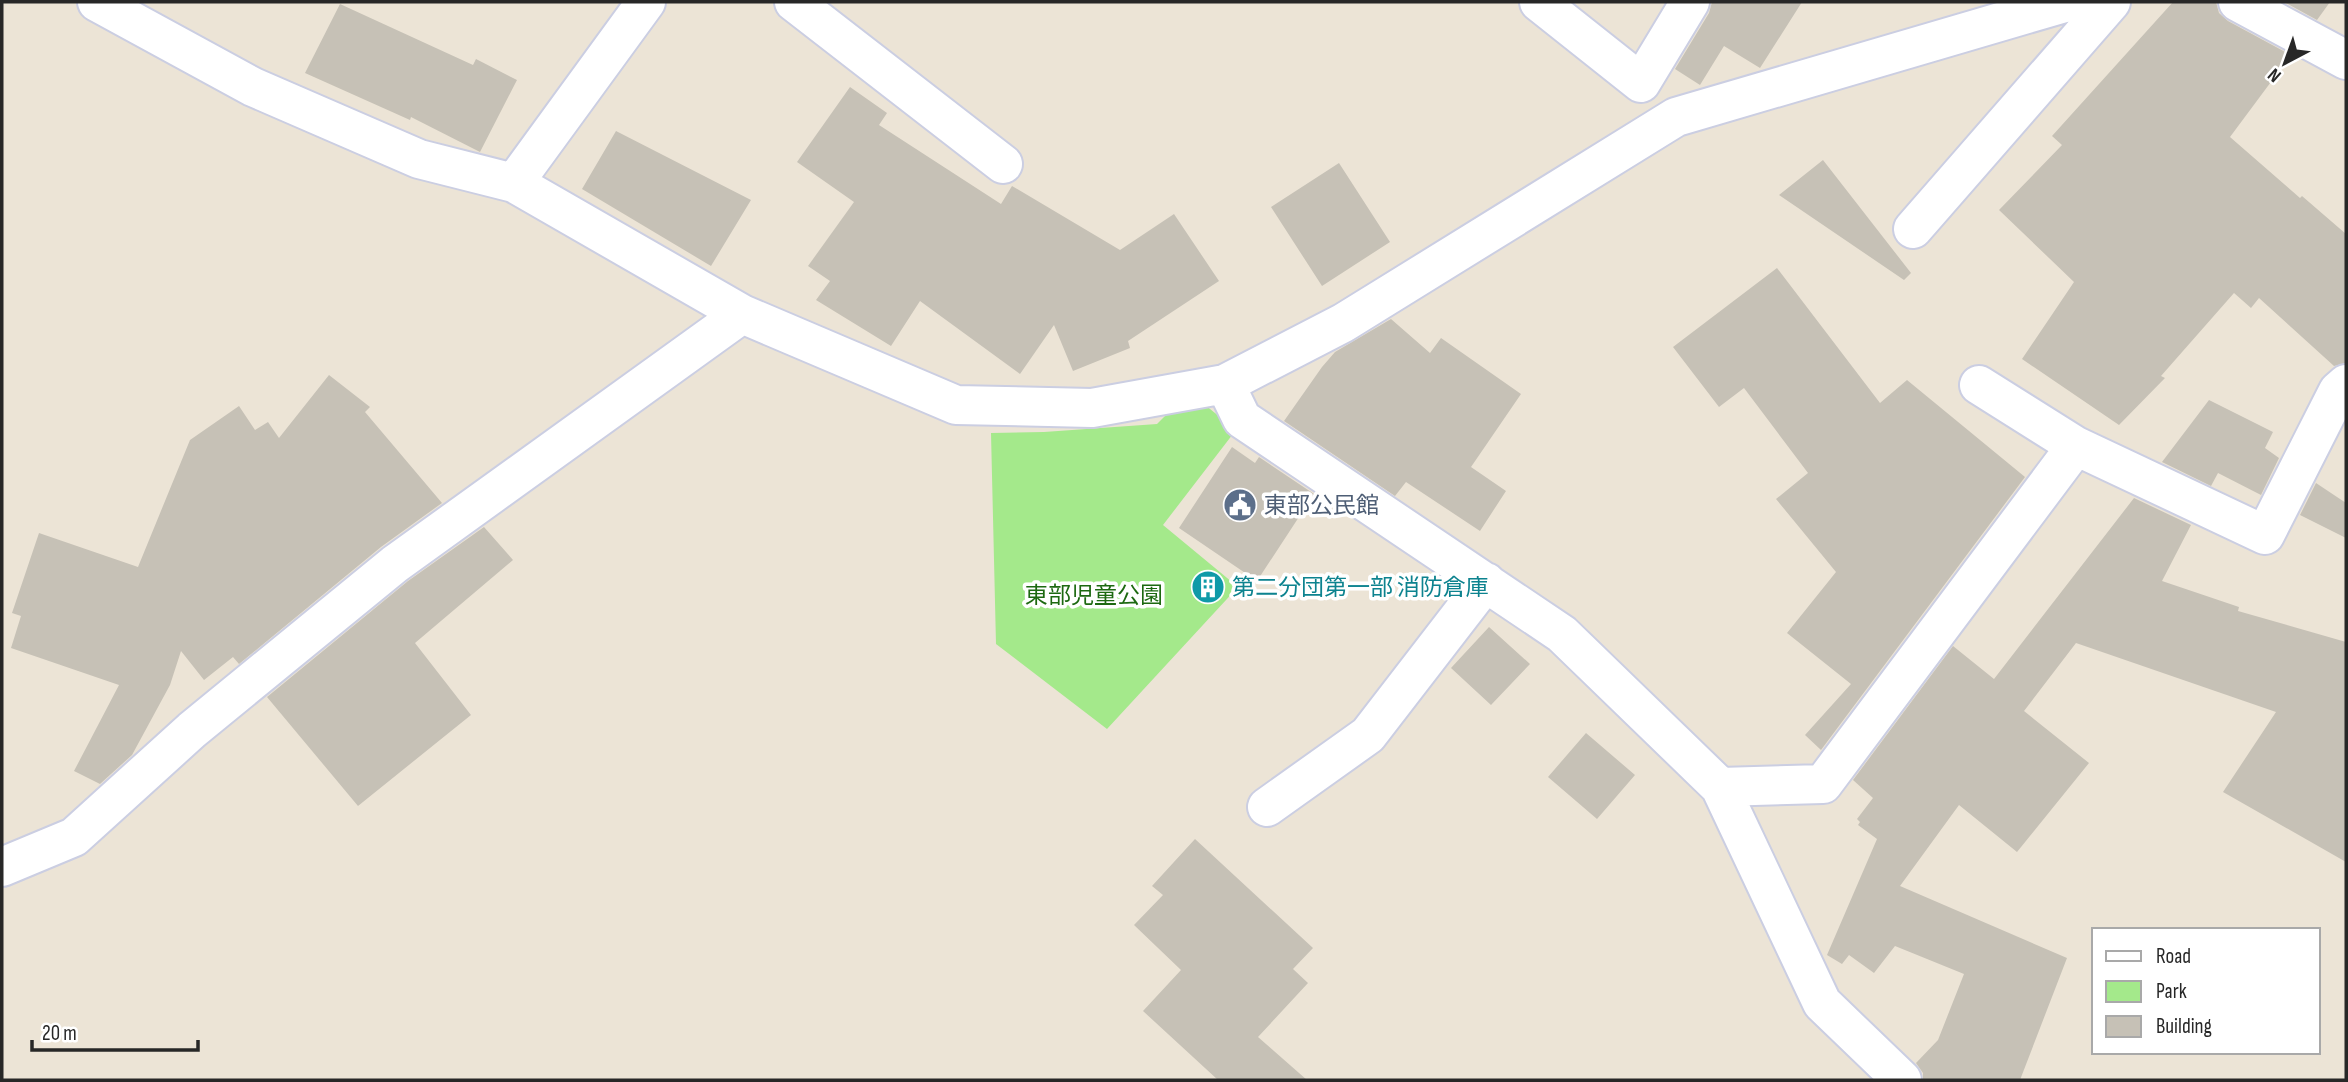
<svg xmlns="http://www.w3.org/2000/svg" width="2348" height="1082" font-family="'Sofia Sans Condensed','Noto Sans JP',sans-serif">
  <rect width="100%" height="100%" fill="#ece4d6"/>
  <path fill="#a4e98b" d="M1189,392L1236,430L1163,525L1238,587L1107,729L996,644L991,433L1044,432L1157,424Z"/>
  <path fill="#c6c1b6" d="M1712,2H1802L1760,68L1724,46L1700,85L1675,69L1709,13Z
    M2173,2H2216L2219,13L2228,21L2291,55L2230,137L2300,198L2302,196L2346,234V363L2334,366L2259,298L2251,308L2234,293L2161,376L2165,378L2119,425L2022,359L2074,282L1999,210L2062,145L2052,136Z
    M2284,2H2330L2317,20Z
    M340,4L473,65L476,59L517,80L480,152L411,117L410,120L305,73Z
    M850,87L887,113L879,125L1001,204L1012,186L1120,250L1174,214L1219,281L1128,341L1130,348L1073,371L1054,325L1020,374L920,301L891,346L816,300L830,281L808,266L854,202L797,162Z
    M616,131L751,200L711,266L582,189Z
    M1823,160L1911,273L1904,280L1779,195Z
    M1339,163L1390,242L1322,286L1271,207Z
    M1777,268L1880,403L1907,380L2025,477L1821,750L1805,735L1851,684L1787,633L1836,572L1776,499L1808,473L1744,388L1719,407L1673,347Z
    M1391,319L1430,353L1441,338L1521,394L1471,467L1506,491L1480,531L1406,482L1395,496L1284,421L1322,367L1335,352Z
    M329,375L370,407L365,412L442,503L381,547L239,664L233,657L204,680L181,651L170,685L132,755L100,784L74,771L119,685L11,648L21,616L12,613L39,533L138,567L190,440L239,406L255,430L268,422L279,438Z
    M2209,400L2273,432L2265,448L2279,458L2261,495L2218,473L2211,486L2162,462Z
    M1232,447L1255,463L1259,457L1314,494L1257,581L1179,528Z
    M2316,483L2346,503V538L2300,515Z
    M2134,498L2191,525L2162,581L2239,607L2238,611L2346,642V862L2223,792L2276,712L2076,643L2024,711L2089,763L2017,852L1959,805L1900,886L2067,958L2020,1080H1923V1073L1916,1063L1938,1040L1964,974L1895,946L1874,973L1849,955L1842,964L1827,955L1877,839L1858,825L1860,822L1857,819L1873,798L1853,780L1953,646L1994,679Z
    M484,527L513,560L415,643L471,715L358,806L267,697L408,581Z
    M1489,627L1530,664L1491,705L1451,668Z
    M1586,733L1635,775L1597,819L1548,777Z
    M1195,839L1313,948L1293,969L1308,983L1258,1037L1307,1080H1218L1143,1011L1181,970L1134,925L1163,895L1152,886Z"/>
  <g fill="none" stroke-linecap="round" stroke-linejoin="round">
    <defs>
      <path id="minor" d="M97,2L253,87L419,159L514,183L742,314L956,405L1092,408L1225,384L1343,323L1676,117L2068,2
        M794,2L1003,164
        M1539,2L1641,83L1690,2
        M2238,2L2346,60
        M514,183L646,2
        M1913,229L2111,2
        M1225,384L1242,419L1562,634L1720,787L1822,1003L1902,1080
        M1979,385L2076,446L2265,535L2338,391L2346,384
        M1720,787L1823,784L2076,446
        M1267,807L1368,735L1486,582
        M2,867L74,837L192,730L395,564L742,314"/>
    </defs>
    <use href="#minor" stroke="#cbcee2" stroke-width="42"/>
    <use href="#minor" stroke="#fff" stroke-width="38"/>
  </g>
  <defs>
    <symbol id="civic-disc" viewBox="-11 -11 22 22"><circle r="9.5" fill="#5c6f8a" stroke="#fff"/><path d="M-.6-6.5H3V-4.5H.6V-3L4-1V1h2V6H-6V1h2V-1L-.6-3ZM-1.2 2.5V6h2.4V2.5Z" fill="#fff"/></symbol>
    <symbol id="building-disc" viewBox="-11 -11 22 22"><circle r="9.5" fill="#0f9aa8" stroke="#fff"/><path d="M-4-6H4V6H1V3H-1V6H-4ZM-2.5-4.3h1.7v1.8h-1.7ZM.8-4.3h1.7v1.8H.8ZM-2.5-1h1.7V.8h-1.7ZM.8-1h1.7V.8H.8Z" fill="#fff"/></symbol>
  </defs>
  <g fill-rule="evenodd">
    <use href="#civic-disc" x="1221" y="486" width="38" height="38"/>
    <use href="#building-disc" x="1189" y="568" width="38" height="38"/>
  </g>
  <g text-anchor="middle" stroke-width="7" stroke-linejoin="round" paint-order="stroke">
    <g font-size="23" fill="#4e5e75" stroke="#fff" text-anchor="start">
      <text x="1264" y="513">東部公民館</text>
    </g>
    <g font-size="23" fill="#0d838f" stroke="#fff" text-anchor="start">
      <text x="1232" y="595">第二分団第一部 消防倉庫</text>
    </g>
    <g font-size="23" fill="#1d6911" stroke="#fff">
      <text x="1094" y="603">東部児童公園</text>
    </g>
  </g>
  <rect width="2348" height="1082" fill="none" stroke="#272727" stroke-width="7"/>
  <rect x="2092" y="928" width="228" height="126" fill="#ffffff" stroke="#a9a9a9" stroke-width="2"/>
  <rect x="2106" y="951" width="35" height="10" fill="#ffffff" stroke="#a9a9a9" stroke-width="2"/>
  <text x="2156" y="963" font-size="21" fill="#272727">Road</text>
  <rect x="2106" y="981" width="35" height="21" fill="#a4e98b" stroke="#a9a9a9" stroke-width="2"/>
  <text x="2156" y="998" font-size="21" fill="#272727">Park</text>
  <rect x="2106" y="1016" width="35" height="21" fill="#c6c1b6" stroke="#a9a9a9" stroke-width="2"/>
  <text x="2156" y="1033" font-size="21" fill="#272727">Building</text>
  <g transform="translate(2285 63) rotate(221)" stroke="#ffffff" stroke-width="5" paint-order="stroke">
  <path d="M0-5L12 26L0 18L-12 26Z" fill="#272727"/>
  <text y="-10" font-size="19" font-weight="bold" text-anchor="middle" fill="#272727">N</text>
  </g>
  <path d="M32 1040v10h166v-10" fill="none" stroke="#272727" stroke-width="3.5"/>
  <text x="42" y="1040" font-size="21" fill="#272727" stroke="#ffffff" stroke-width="5" paint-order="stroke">20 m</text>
</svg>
